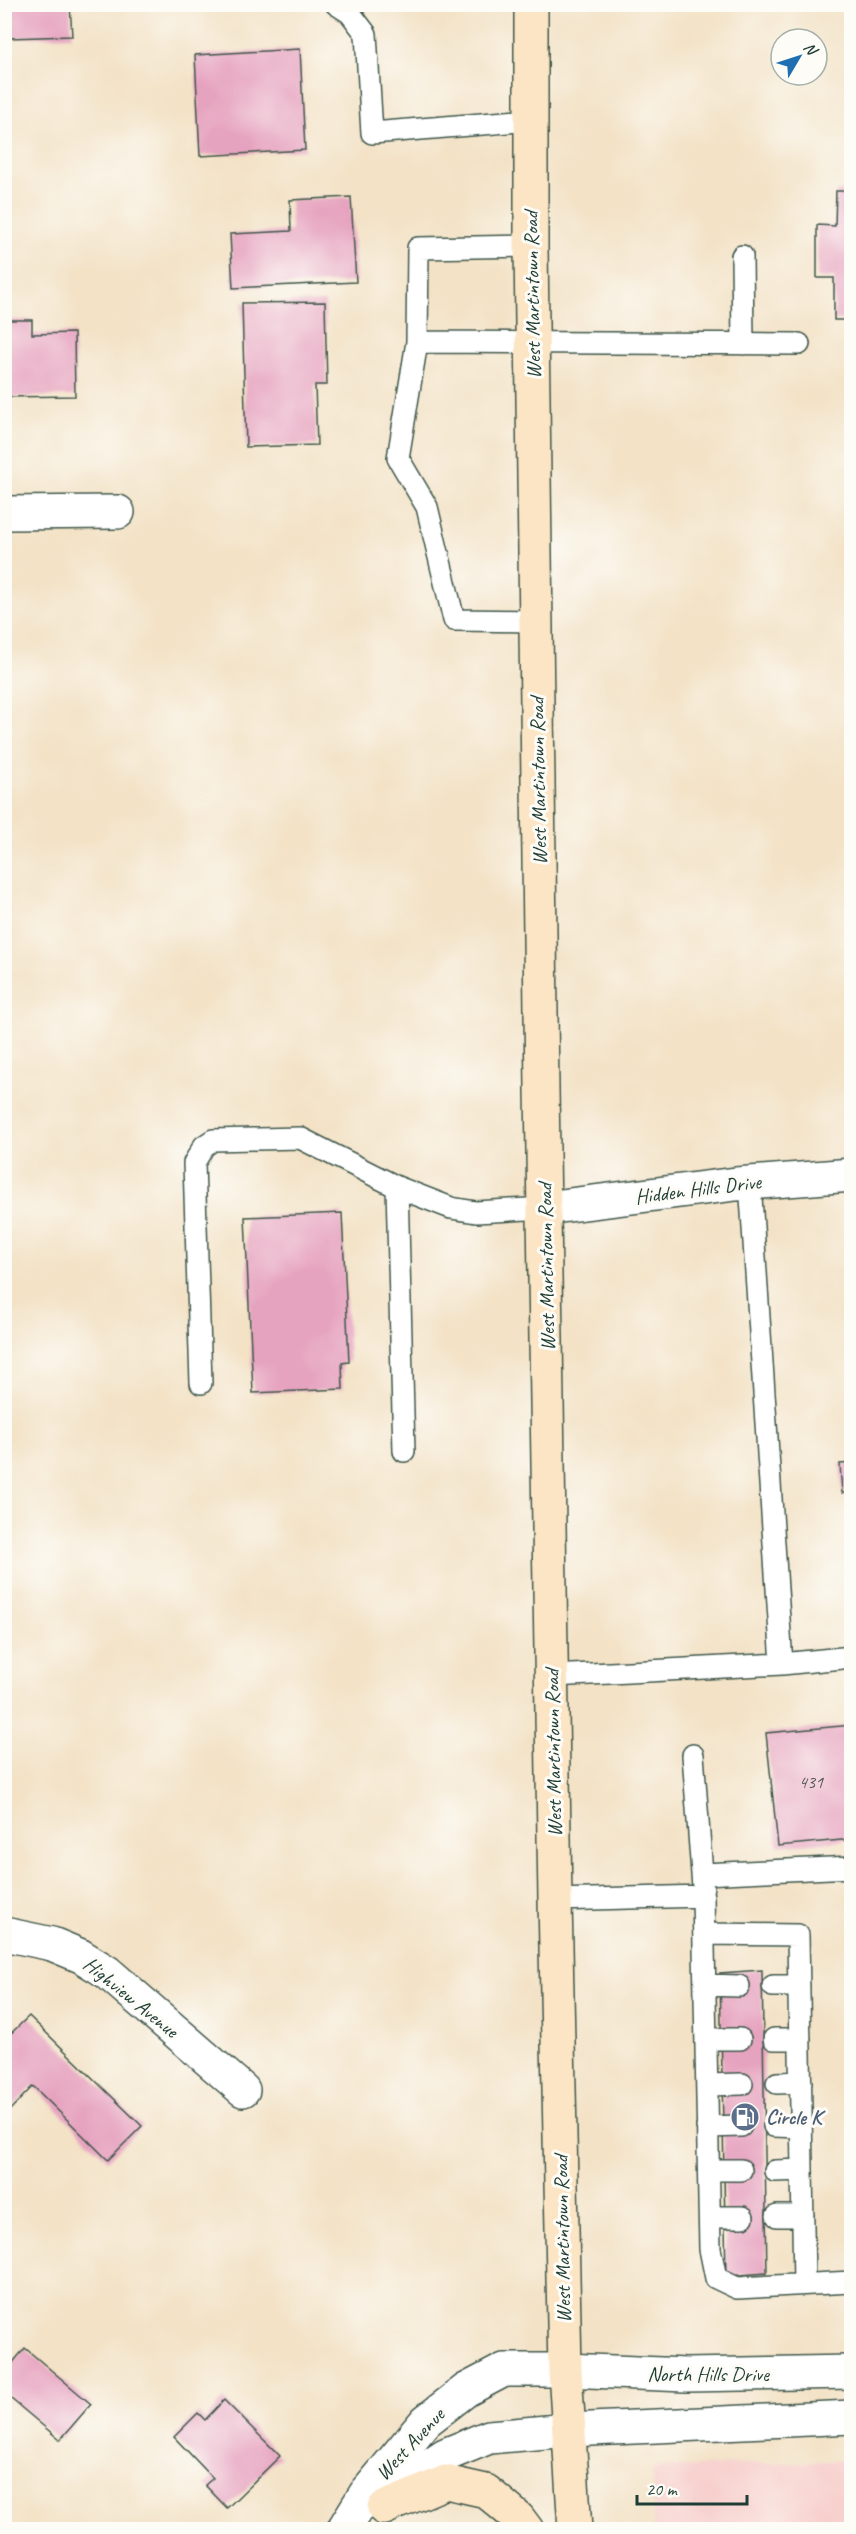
<svg xmlns="http://www.w3.org/2000/svg" width="856" height="2534" font-family="Caveat,sans-serif">
<style>
.built{fill:#f7d0cd}
.building{fill:#e6a3bf}
.lines{fill:none;stroke-linecap:round;stroke-linejoin:round}
.lane-casing{stroke:#3f564a;stroke-width:24}
.street-casing{stroke:#3f564a;stroke-width:36}
.secondary-casing{stroke:#3f564a;stroke-width:36}
.lane{stroke:#fff;stroke-width:21}
.street{stroke:#fff;stroke-width:33}
.secondary{stroke:#fce5c4;stroke-width:33}
.labels{text-anchor:middle;stroke-width:6;stroke-linejoin:round;paint-order:stroke}
.number-label{font-size:18px;fill:#515657}
.street-label{font-size:21px;fill:#1f3d34;stroke:#fdfcf7}
.service-label{font-size:21px;font-weight:bold;fill:#4e5e75;stroke:#fdfcf7;text-anchor:start}
</style>
<rect width="100%" height="100%" fill="#fdfcf7"/>
<filter id="ink" filterUnits="userSpaceOnUse"><feTurbulence type="fractalNoise" baseFrequency=".0167" numOctaves="2"/><feDisplacementMap in="SourceGraphic" scale="12" xChannelSelector="R" yChannelSelector="G"/><feConvolveMatrix kernelMatrix="1 2 1 2 8 2 1 2 1" color-interpolation-filters="sRGB"/></filter>
<filter id="wash" filterUnits="userSpaceOnUse"><feTurbulence type="fractalNoise" baseFrequency=".008" numOctaves="4" result="noise"/><feDisplacementMap in="SourceGraphic" scale="24" xChannelSelector="R" yChannelSelector="G"/><feGaussianBlur stdDeviation="1.35" result="paint"/><feColorMatrix in="noise" values="0 0 0 0 0 0 0 0 0 0 0 0 0 0 0 0 0 1.4 0 .05"/><feComposite in="paint" operator="in"/></filter>
<g filter="url(#wash)">
<rect width="100%" height="100%" fill="#f3e2c6"/>
<path class="built" d="M851,2460V2529H653V2468Z"/>
<g id="blocks">
<path class="building" d="M4,4H70L72,36L9,38V54H4Z
M300,49L305,150L200,156L195,55Z
M836,191H852V320H834V278H817V225L835,226Z
M351,197L356,282L233,288L230,234L291,231L290,200Z
M325,302L327,385H315L317,445L246,447L242,303Z
M4,320H32V334L74,333L75,396L4,397Z
M342,1213L349,1362L342,1363L343,1389L253,1393L245,1217Z
M852,1463V1492L842,1493L840,1464Z
M852,1725V1839L778,1846L766,1733Z
M762,1970L767,2273L726,2276L720,1973Z
M29,2016L142,2126L108,2160L33,2086L7,2113L4,2110V2040Z
M25,2348L91,2404L60,2440L4,2393V2373Z
M224,2400L280,2456L227,2508L205,2485L213,2478L174,2437L198,2413L205,2420Z"/>
</g>
</g>
<g filter="url(#ink)">
<use href="#blocks" fill-opacity="0" stroke="#3f564a" stroke-width="1.5"/>
<g class="lines">
<g class="lane-casing">
<path id="lane" d="M336,4L350,13L366,34L372,133L531,120
M531,246L418,248L417,342L799,344
M742,256L743,344
M417,342L398,458L427,507L454,620L536,621
M397,1187L404,1451
M201,1383L194,1163L204,1146L213,1140L300,1138L397,1187L451,1208L476,1212L545,1208
M782,1664L852,1657
M553,1676L782,1664L750,1182
M693,1755L703,1887
M703,1874L852,1867
M555,1900L703,1896L710,2249L716,2278L737,2288L852,2282
M704,1934L798,1935L804,2284
M705,1985L739,1986
M773,1986H799
M706,2039H740
M774,2039H800
M777,2083L801,2082
M707,2085L742,2084
M774,2126L800,2127
M707,2127L741,2126
M709,2170H741
M775,2171L802,2170
M777,2216H803
M710,2217H743"/>
</g>
<g class="street-casing">
<path id="street" d="M4,513L118,512
M545,1208L736,1184L852,1175
M4,1934L52,1944L81,1956L107,1972L243,2090
M384,2508L424,2469L445,2455L489,2437L569,2430L852,2417
M343,2530L366,2493L426,2421L466,2390L504,2370H565L686,2375L852,2372"/>
</g>
<g class="secondary-casing">
<path id="secondary" d="M531,4V246L542,1089L555,1900L565,2370L575,2530
M384,2508L446,2482L486,2491L518,2518L527,2530"/>
</g>
<use href="#lane" class="lane"/>
<use href="#street" class="street"/>
<use href="#secondary" class="secondary"/>
</g>
</g>
<defs>
<g id="fuel-disc" transform="scale(1.5)"><circle r="9.5" fill="#5c6f8a" stroke="#fdfcf7"/><path d="M-5.5-6h7V0h2V4h1.3V-2.5L3-4.5l.8-.8L6-3V5H2.5V1h-1V6h-7ZM-4.2-4.7v3.2H.2V-4.7Z" fill="#fff"/></g>
</defs>
<g fill-rule="evenodd">
<use href="#fuel-disc" x="745" y="2117"/>
</g>
<g class="labels">
<g class="number-label">
<text x="811" y="1788">431</text>
</g>
<g class="street-label">
<text transform="translate(532 295) rotate(-91)" y="7">West Martintown Road</text>
<text transform="translate(538 781) rotate(-91)" y="7">West Martintown Road</text>
<text transform="translate(698 1189) rotate(-7)" y="7">Hidden Hills Drive</text>
<text transform="translate(546 1267) rotate(-91)" y="7">West Martintown Road</text>
<text transform="translate(553 1753) rotate(-91)" y="7">West Martintown Road</text>
<text transform="translate(131 1997) rotate(39)" y="7">Highview Avenue</text>
<text transform="translate(562 2239) rotate(-91)" y="7">West Martintown Road</text>
<text x="708" y="2381">North Hills Drive</text>
<text transform="translate(410 2444) rotate(-47)" y="7">West Avenue</text>
</g>
<g class="service-label">
<text x="766" y="2124">Circle K</text>
</g>
</g>
<rect width="856" height="2534" fill="none" stroke="#fdfcf7" stroke-width="24"/>
<g transform="translate(799 57) rotate(51)"><circle r="28" fill="#fdfcf7" stroke="#a4b0a9" stroke-width="1.5"/>
<path d="M0-4.5L10 22L0 15L-10 22Z" fill="#1f6fb2"/>
<text y="-9" font-size="16" font-weight="bold" text-anchor="middle" fill="#1f3d34">N</text>
</g>
<path d="M637 2495v9h110v-9" fill="none" stroke="#1f3d34" stroke-width="3"/>
<text x="646" y="2495" font-size="18" fill="#1f3d34" stroke="#fdfcf7" stroke-width="4.5" paint-order="stroke">20 m</text>
</svg>
